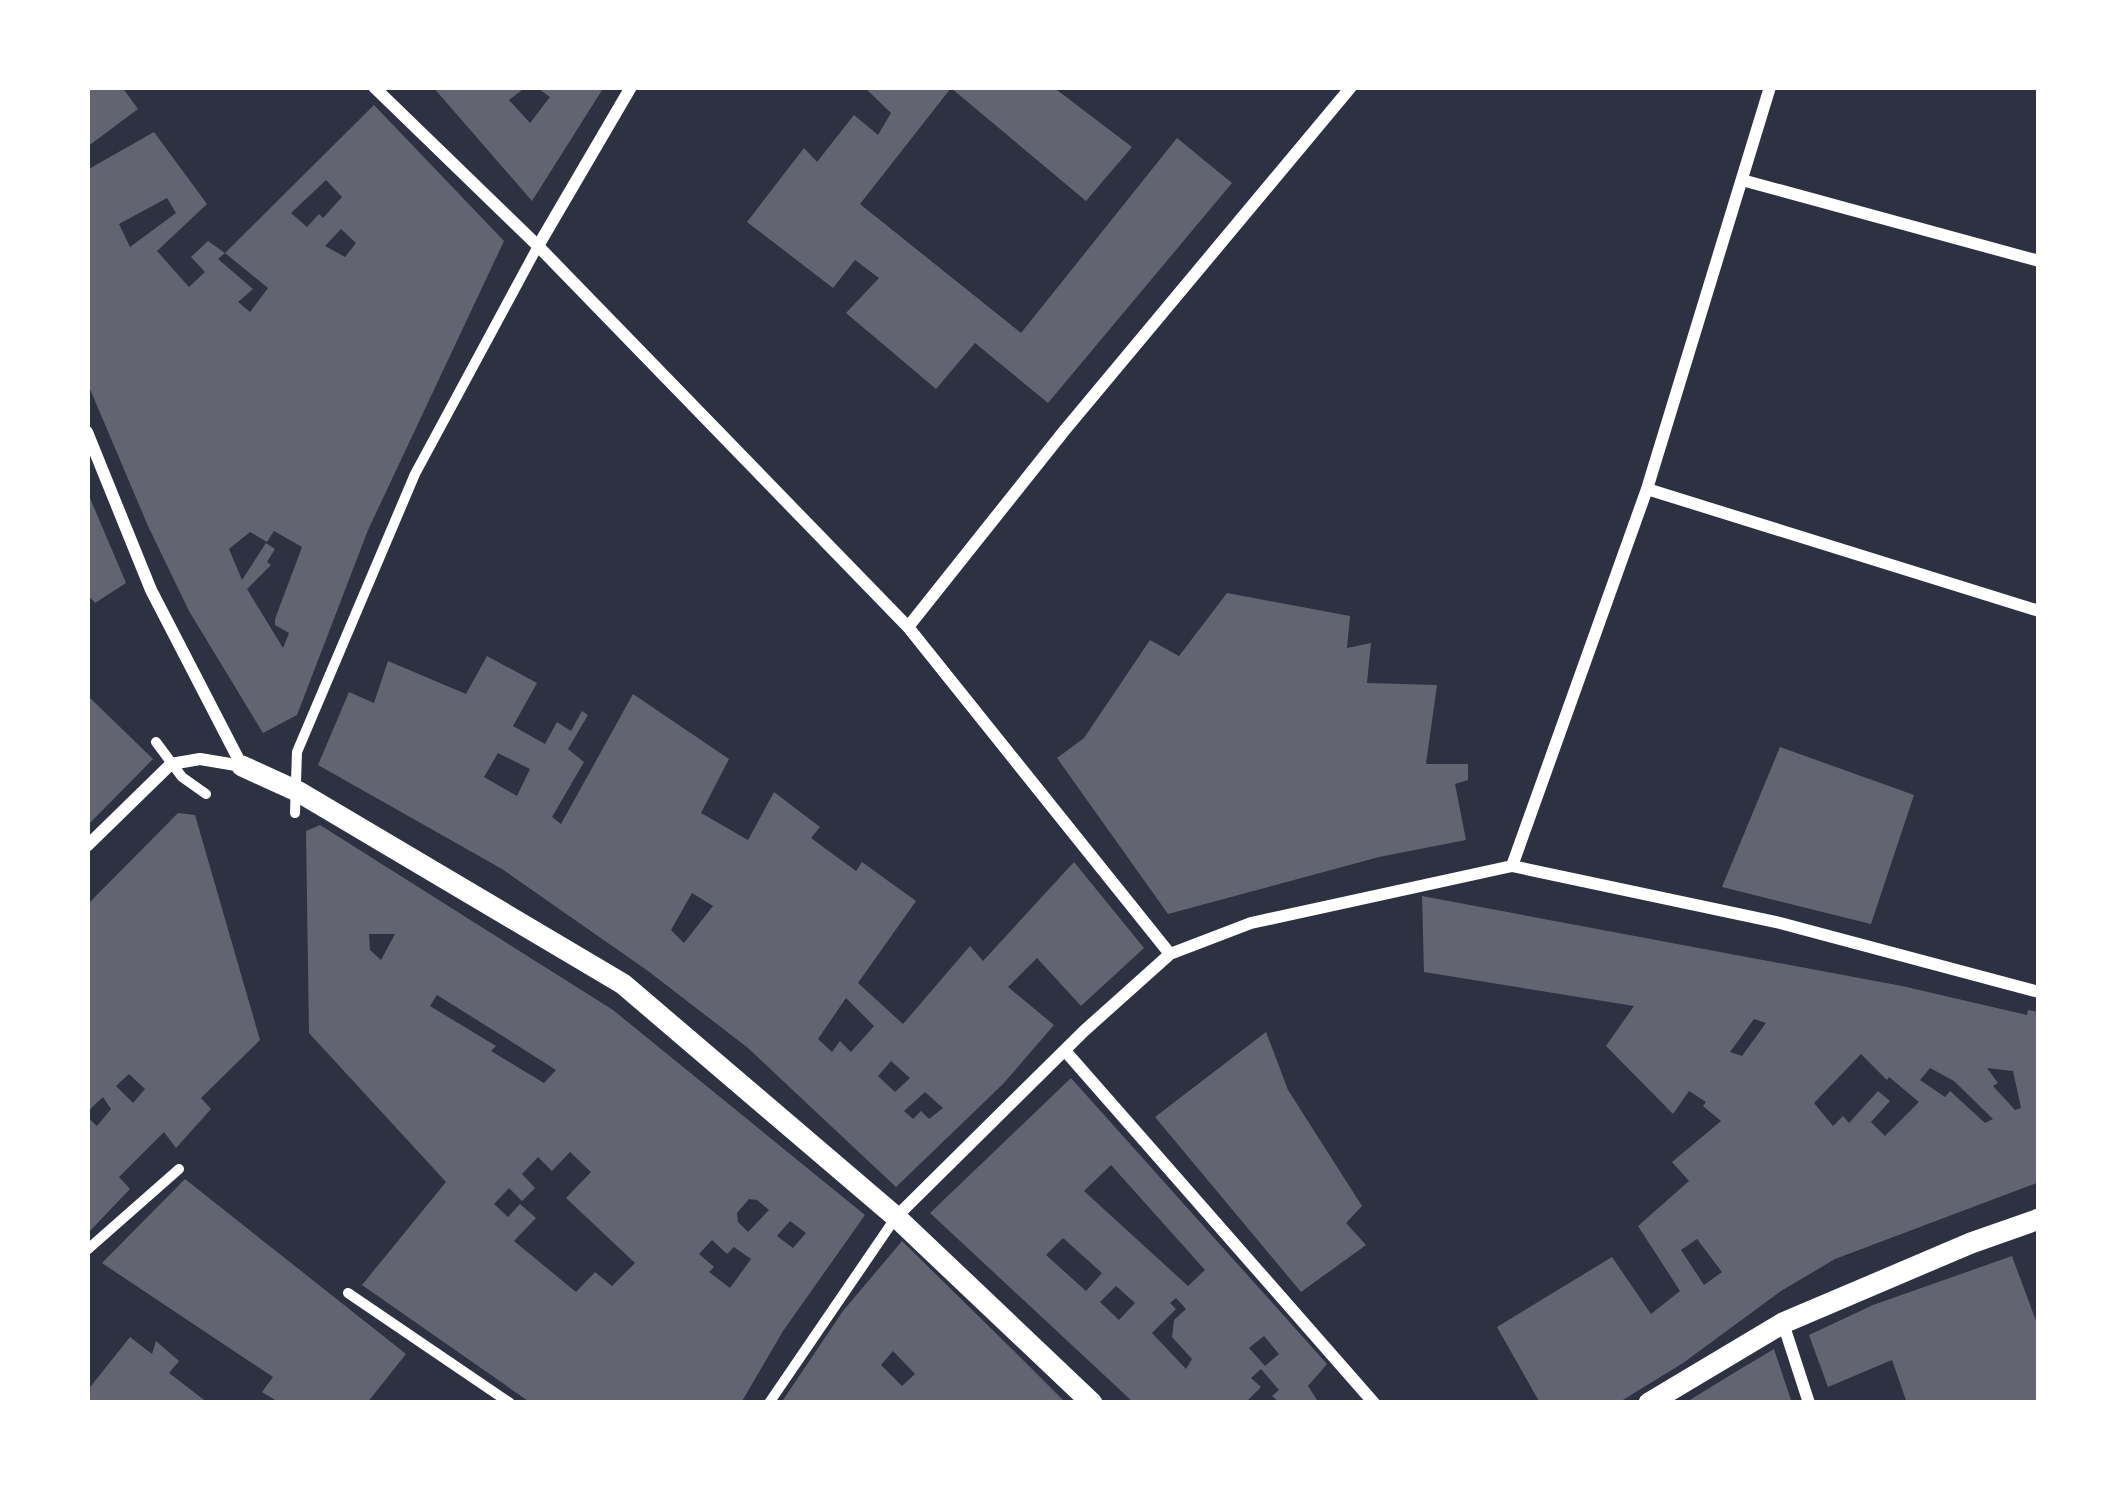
<svg xmlns="http://www.w3.org/2000/svg" width="2126" height="1490" font-family="Lato,sans-serif">
<style>
.building{fill:#626471;fill-rule:evenodd}
.lines{fill:none;stroke-linecap:round;stroke-linejoin:round}
.pedestrian{stroke:#fff;stroke-width:10}
.minor{stroke:#fff;stroke-width:12}
.tertiary{stroke:#fff;stroke-width:21}
</style>
<rect width="100%" height="100%" fill="#2d3142"/>
<path class="building" d="M87,87H122L138,109L87,147Z
M433,87H526L509,100L530,123L550,97L536,87H604L532,201Z
M864,87H1053L1132,147L1086,201L951,88L860,204L1021,333L1177,138L1232,183L1048,403L975,343L936,389L846,313L879,278L855,260L833,288L747,222L804,148L817,162L854,115L878,135L891,113Z
M374,105L504,241L368,530L297,715L263,733L189,611L148,526L87,382V170L154,132L207,204L157,251L189,287L205,272L191,257L208,241L225,253L218,259L253,289L238,302L250,312L268,288L225,253ZM326,180L342,197L323,218L319,214L307,227L291,213ZM167,198L176,213L130,247L119,224ZM341,229L356,243L345,257L325,246ZM274,531L302,547L275,619V625L289,633L283,648L247,589L271,565L267,562L275,549L266,543L242,580L229,549L250,532L267,542Z
M87,491L126,583L95,603L87,594Z
M1227,593L1350,616L1347,648L1371,643L1367,683L1437,685L1426,764H1468V780L1455,784L1466,840L1379,857L1168,914L1057,758L1084,738L1150,640L1179,656Z
M487,656L537,683L513,726L545,744L557,722L571,731L582,711L588,715L568,749L584,762L552,817L561,824L633,694L729,759L701,813L748,840L774,792L820,827L811,838L856,871L862,862L916,901L858,983L903,1024L970,946L983,961L1074,862L1144,948L1081,1006L1037,958L1008,987L1054,1025L1003,1084L896,1187L748,1048L648,971L502,869L318,765L349,692L374,703L388,661L466,694ZM498,753L530,769L517,796L484,777ZM692,893L713,906L684,943L671,930ZM846,998L874,1026L851,1052L840,1041L832,1052L818,1039ZM891,1061L910,1078L895,1092L878,1076ZM925,1092L943,1108L929,1119L921,1111L913,1119L904,1111Z
M87,695L153,759L87,826Z
M1780,747L1914,795L1871,924L1722,887Z
M178,813L195,815L260,1040L201,1098L211,1109L176,1148L164,1132L119,1177L130,1189L87,1234V1117L97,1126L111,1109L103,1097L87,1112V905ZM129,1074L145,1089L133,1103L116,1086Z
M320,825L613,1010L865,1215L783,1331L741,1403H531L362,1285L446,1182L309,1033L306,831ZM369,934H395L381,960L370,950ZM437,995L501,1035L556,1070L544,1083L491,1051L496,1046L430,1006ZM570,1152L591,1172L566,1198L635,1263L612,1286L595,1272L576,1292L514,1241L536,1218L520,1204L508,1217L494,1204L509,1188L522,1201L535,1188L522,1174L538,1157L552,1171ZM749,1199L757,1200L769,1210L748,1232L738,1222L737,1213ZM790,1221L806,1233L793,1248L777,1236ZM712,1240L727,1254L734,1247L751,1259L730,1288L709,1272L714,1267L699,1254Z
M1422,896L1902,986L2027,1015L2028,1010L2039,1012V1182L1835,1259L1781,1291L1683,1363L1618,1403H1540L1497,1327L1612,1257L1651,1314L1680,1291L1638,1226L1689,1181L1672,1162L1721,1121L1703,1106L1706,1102L1689,1091L1673,1114L1606,1046L1634,1006L1424,972ZM1754,1019L1766,1023L1742,1056L1730,1052ZM1861,1054L1887,1080L1889,1077L1919,1102L1885,1136L1871,1122L1890,1101L1878,1091L1849,1123L1843,1116L1833,1126L1814,1103ZM1930,1068L1954,1081L1993,1119L1985,1123L1950,1091L1945,1097L1920,1080ZM1987,1068L2013,1071L2021,1108L2015,1110L1993,1086L1998,1083ZM1697,1239L1722,1272L1704,1285L1681,1250Z
M1266,1032L1288,1090L1362,1206L1346,1223L1366,1245L1301,1292L1155,1117Z
M1071,1078L1327,1364L1308,1386L1319,1403H1280L1272,1396L1279,1390L1261,1369L1251,1378L1261,1387L1245,1403H1134L930,1213ZM1111,1165L1205,1270L1188,1286L1084,1191ZM1063,1238L1102,1273L1086,1291L1046,1255ZM1116,1286L1135,1303L1119,1320L1100,1302ZM1176,1298L1186,1309L1174,1320L1172,1337L1192,1359L1186,1369L1152,1333L1176,1309L1170,1303ZM1264,1336L1279,1354L1265,1366L1249,1348Z
M185,1179L406,1354L367,1403H280L262,1392L273,1377L102,1263Z
M902,1241L1017,1354L1066,1403H889L886,1400L883,1403H781L843,1311ZM893,1351L915,1374L902,1386L881,1365Z
M2012,1256L2039,1329V1403H1907L1892,1360L1828,1387L1809,1335L1873,1305Z
M130,1337L152,1354L156,1341L179,1361L169,1373L208,1403H87V1391Z
M1774,1349L1792,1403H1685L1732,1374Z"/>
<g class="lines">
<path class="pedestrian" d="M156,742L182,777L206,794
M295,813L297,752L415,474L538,246
M87,1250L179,1169
M348,1293L510,1403
M769,1403L896,1217"/>
<path class="minor" d="M374,87L538,246L908,627L1170,954
M1742,180L2039,261
M538,246L631,87
M87,432L151,590L242,766
M1647,489L2039,611
M908,627L1064,431L1351,87
M87,846L171,764L200,759L242,766
M1512,866L1647,489L1770,87
M1067,1053L1374,1403
M896,1217L1084,1031L1170,954L1251,923L1512,866L1780,923L2039,992
M1783,1323L1809,1403"/>
<path class="tertiary" d="M242,766L299,792L623,984L896,1217L1092,1403
M1649,1403L1783,1323L1971,1243L2039,1219"/>
</g>
<rect width="2126" height="1490" fill="none" stroke="#ffffff" stroke-width="180"/>
</svg>
